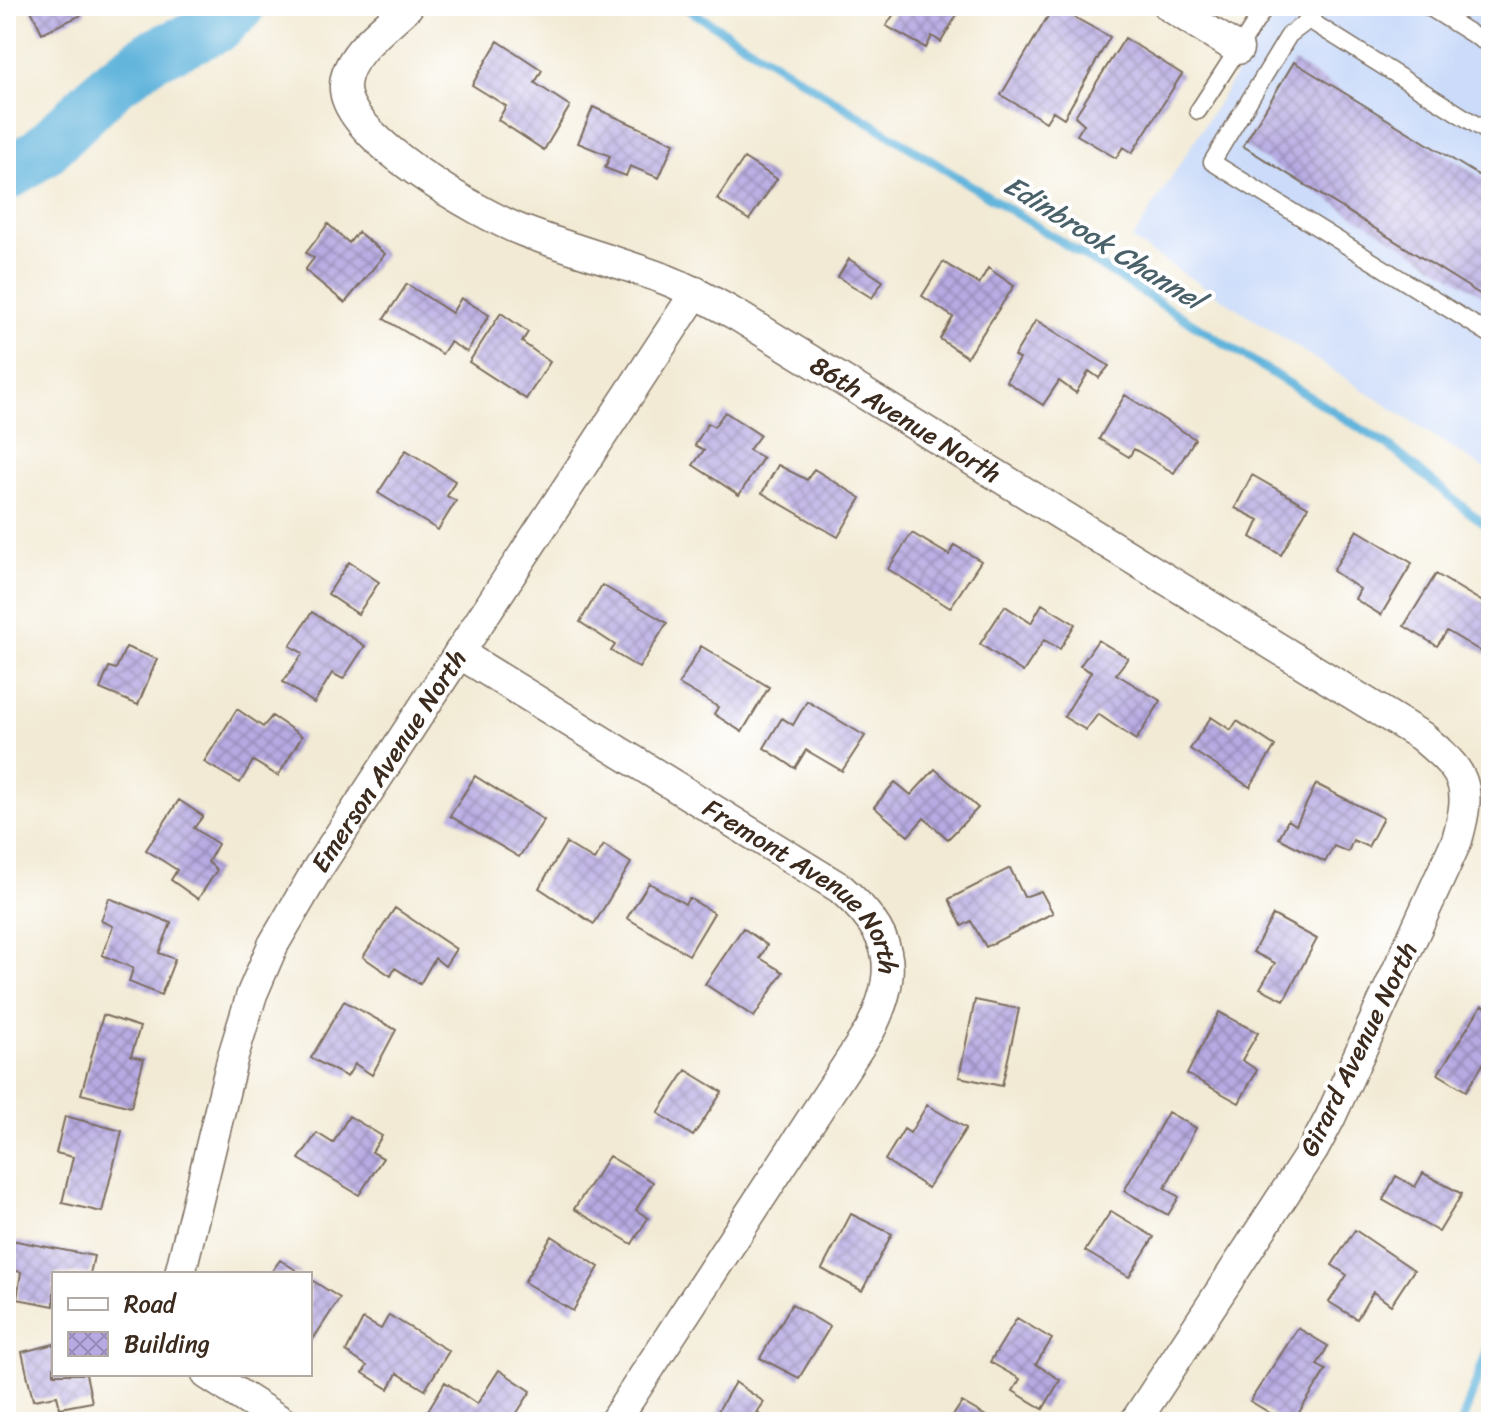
<svg xmlns="http://www.w3.org/2000/svg" width="1497" height="1428" font-family="Sriracha,sans-serif">
<style>
.built{fill:#cbdbf9}
.lines{fill:none;stroke-linecap:round;stroke-linejoin:round}
.stream{stroke:#60b4dc;stroke-width:9}
.river{stroke:#60b4dc;stroke-width:52}
.building{fill:url(#building-cross-hatch)}
.service-casing{stroke:#7b6d5e;stroke-width:19}
.minor-casing{stroke:#7b6d5e;stroke-width:33}
.service{stroke:#fff;stroke-width:16}
.minor{stroke:#fff;stroke-width:30}
.labels{text-anchor:middle;stroke-width:8;stroke-linejoin:round;paint-order:stroke}
.street-label{font-size:26px;fill:#3b2a1e;stroke:#fff}
.water-label{font-size:28px;font-style:italic;fill:#4a616a;stroke:#fff}
</style>
<defs>
<pattern id="building-cross-hatch" width="8" height="8" patternUnits="userSpaceOnUse" patternTransform="scale(2)"><rect width="8" height="8" fill="#b7aae3"/><path d="M0 0l8 8M0 8l8-8" fill="none" stroke="#968bb7"/></pattern>
</defs>
<rect width="100%" height="100%" fill="#fff"/>
<filter id="ink" filterUnits="userSpaceOnUse"><feTurbulence type="fractalNoise" baseFrequency=".0125" numOctaves="2"/><feDisplacementMap in="SourceGraphic" scale="16" xChannelSelector="R" yChannelSelector="G"/><feConvolveMatrix kernelMatrix="1 2 1 2 8 2 1 2 1" color-interpolation-filters="sRGB"/></filter>
<filter id="wash" filterUnits="userSpaceOnUse"><feTurbulence type="fractalNoise" baseFrequency=".006" numOctaves="4" result="noise"/><feDisplacementMap in="SourceGraphic" scale="32" xChannelSelector="R" yChannelSelector="G"/><feGaussianBlur stdDeviation="1.8" result="paint"/><feColorMatrix in="noise" values="0 0 0 0 0 0 0 0 0 0 0 0 0 0 0 0 0 1.4 0 .05"/><feComposite in="paint" operator="in"/></filter>
<g filter="url(#wash)">
<rect width="100%" height="100%" fill="#f2ead4"/>
<path class="built" d="M1279,6H1491V473L1132,240Z"/>
<g class="lines">
<path class="stream" d="M683,6L1389,446L1491,530
M1462,1422L1491,1340"/>
<path class="river" d="M8,174L43,151L111,85L151,56L217,27L239,6"/>
</g>
<g id="blocks">
<path class="building" d="M29,6H83L86,13L42,33Z
M888,6H962L941,42L932,36L926,48L886,26L894,14L886,9Z
M1054,6L1110,37L1064,118L1053,111L1046,122L1001,95Z
M1125,38L1182,74L1132,153L1123,147L1116,158L1077,135L1084,124L1075,116Z
M498,41L542,70L535,83L570,106L544,150L498,120L506,106L472,85Z
M1294,62L1491,183V301L1243,146Z
M593,107L674,143L659,178L630,166L626,176L605,168L610,156L578,143Z
M744,158L777,179L749,220L717,199Z
M328,224L349,243L358,232L385,254L345,303L305,270L314,258L306,253Z
M849,259L883,281L872,298L838,277Z
M943,262L979,284L988,268L1014,286L967,357L940,339L953,317L922,296Z
M407,284L452,313L461,298L489,315L467,352L450,342L442,354L384,319Z
M501,313L528,332L522,342L550,362L526,399L469,362Z
M1036,320L1109,366L1099,378L1089,371L1076,393L1059,381L1043,405L1006,381L1019,359L1014,356Z
M1125,395L1195,439L1174,473L1134,449L1129,457L1099,439Z
M725,412L760,435L749,450L763,458L739,495L693,465L704,450L695,445L708,423L714,427Z
M406,450L455,481L447,496L456,501L438,530L378,493Z
M778,465L807,480L814,469L861,498L838,537L762,493Z
M1252,475L1308,507L1281,555L1251,537L1259,520L1235,508Z
M1357,530L1412,563L1381,615L1355,599L1360,589L1333,571Z
M912,533L949,555L954,545L981,561L950,608L888,569Z
M349,562L379,582L358,614L328,594Z
M1436,574L1491,607V649L1487,655L1447,631L1437,646L1404,626Z
M602,585L667,623L639,668L611,651L615,645L580,622Z
M1042,604L1075,624L1060,649L1044,640L1023,672L980,644L1005,606L1031,623Z
M312,612L365,646L343,679L332,673L314,703L283,682L303,653L290,646Z
M1098,640L1128,658L1116,674L1161,701L1136,740L1098,714L1086,730L1064,717L1091,672L1080,666Z
M701,646L769,687L742,732L714,714L718,707L679,684Z
M126,647L157,659L138,705L100,689L109,667L116,669Z
M807,701L865,736L842,771L806,750L795,768L764,748L782,718L793,725Z
M237,709L263,727L272,716L302,736L278,776L253,761L240,783L204,762Z
M1211,717L1231,730L1237,721L1275,746L1250,787L1190,749Z
M935,769L978,808L948,839L924,818L908,836L874,807L895,782L911,795Z
M475,776L544,820L519,857L450,816Z
M1316,784L1383,818L1368,847L1353,840L1348,852L1334,846L1325,862L1279,838L1288,820L1296,825Z
M179,800L203,816L194,828L218,844L208,862L217,870L198,899L171,880L177,870L146,850Z
M566,843L594,860L604,845L631,863L594,924L539,888Z
M1010,868L1024,897L1041,891L1053,913L986,947L971,921L962,926L949,899Z
M649,883L685,904L689,898L714,913L689,955L627,918Z
M109,898L171,923L159,953L175,959L161,995L129,982L133,968L102,955L113,926L101,921Z
M395,908L456,949L445,966L435,958L420,984L395,968L391,976L363,957Z
M1273,915L1317,939L1284,1000L1260,988L1275,963L1253,952Z
M743,928L767,945L760,958L783,972L754,1017L705,984Z
M975,1000L1019,1009L1002,1086L959,1077Z
M344,1001L396,1030L372,1075L355,1064L347,1077L311,1058Z
M1482,1005L1491,1010V1052L1466,1091L1438,1074Z
M1219,1012L1258,1033L1242,1060L1257,1070L1239,1103L1187,1074Z
M103,1015L140,1027L131,1056L144,1059L131,1107L81,1094Z
M686,1070L722,1092L693,1136L658,1113Z
M927,1105L966,1128L928,1188L885,1160L904,1129L910,1133Z
M1168,1112L1196,1128L1165,1188L1179,1197L1168,1215L1124,1191Z
M65,1116L122,1131L102,1212L62,1203L73,1157L56,1153Z
M349,1116L382,1136L372,1152L383,1158L359,1195L299,1159L317,1133L333,1143Z
M609,1156L653,1182L636,1210L648,1218L632,1244L574,1209Z
M1423,1173L1462,1194L1439,1232L1383,1200L1396,1176L1415,1187Z
M1111,1211L1154,1237L1129,1277L1085,1251Z
M851,1214L892,1234L862,1291L822,1269Z
M1355,1230L1414,1270L1391,1305L1373,1292L1357,1319L1329,1302L1347,1275L1332,1265Z
M552,1236L599,1267L573,1311L524,1282Z
M6,1239L94,1256L90,1274H54V1306L17,1299L21,1272L6,1269Z
M280,1260L302,1274H270Z
M310,1279L340,1298L310,1344Z
M792,1304L830,1327L799,1378L760,1358Z
M389,1315L449,1351L425,1390L397,1373L389,1389L363,1373L367,1366L346,1352L363,1319L381,1329Z
M1017,1318L1052,1339L1036,1364L1060,1380L1043,1409L1013,1391L1020,1379L990,1362Z
M1298,1328L1328,1346L1317,1365L1326,1370L1293,1422H1285L1250,1401Z
M54,1344V1374H86L92,1402L60,1408L57,1396L33,1400L22,1352Z
M499,1370L531,1391L511,1422H442L427,1412L445,1382L477,1404Z
M735,1382L764,1402L757,1413L772,1422H734L718,1411Z
M962,1402L996,1422H949Z"/>
</g>
</g>
<g filter="url(#ink)">
<use href="#blocks" fill-opacity="0" stroke="#7b6d5e" stroke-width="2"/>
<g class="lines">
<g class="service-casing">
<path id="service" d="M1318,6L1309,20L1491,134
M1427,6L1491,46
M1309,20L1289,35L1212,162L1491,335
M1198,111L1266,6"/>
</g>
<g class="minor-casing">
<g id="minor">
<path id="s1" d="M408,6C387,27 347,53 345,85C341,136 481,215 523,231C570,249 620,262 667,280C692,290 715,303 738,316L1421,736C1465,773 1473,783 1457,840L1330,1118L1313,1150L1135,1422"/>
<path d="M1169,6L1238,49"/>
<path id="s2" d="M459,653L840,888C892,933 901,968 870,1030L614,1422"/>
<path id="s3" d="M180,1274L233,1056L252,994L273,945L318,868L696,292"/>
<path d="M207,1374L282,1422"/>
</g>
</g>
<use href="#service" class="service"/>
<use href="#minor" class="minor"/>
</g>
</g>
<g class="labels">
<g class="street-label">
<text dy="9" stroke="none"><textPath href="#s1" startOffset="770">86th Avenue North</textPath></text>
<text dy="9" stroke="none"><textPath href="#s3" startOffset="560">Emerson Avenue North</textPath></text>
<text dy="9" stroke="none"><textPath href="#s2" startOffset="420">Fremont Avenue North</textPath></text>
<text transform="translate(1358 1049) rotate(-64)" y="9">Girard Avenue North</text>
</g>
<g class="water-label">
<text transform="translate(1104 242) rotate(32)" y="10">Edinbrook Channel</text>
</g>
</g>
<rect width="1497" height="1428" fill="none" stroke="#fff" stroke-width="32"/>
<rect x="52" y="1272" width="260" height="104" fill="#ffffff" stroke="#b1aaa5" stroke-width="2"/>
<rect x="68" y="1298" width="40" height="12" fill="#ffffff" stroke="#b1aaa5" stroke-width="2"/>
<text x="124" y="1312" font-size="24" fill="#3b2a1e">Road</text>
<rect x="68" y="1332" width="40" height="24" fill="url(#building-cross-hatch)" stroke="#b1aaa5" stroke-width="2"/>
<text x="124" y="1352" font-size="24" fill="#3b2a1e">Building</text>
</svg>
